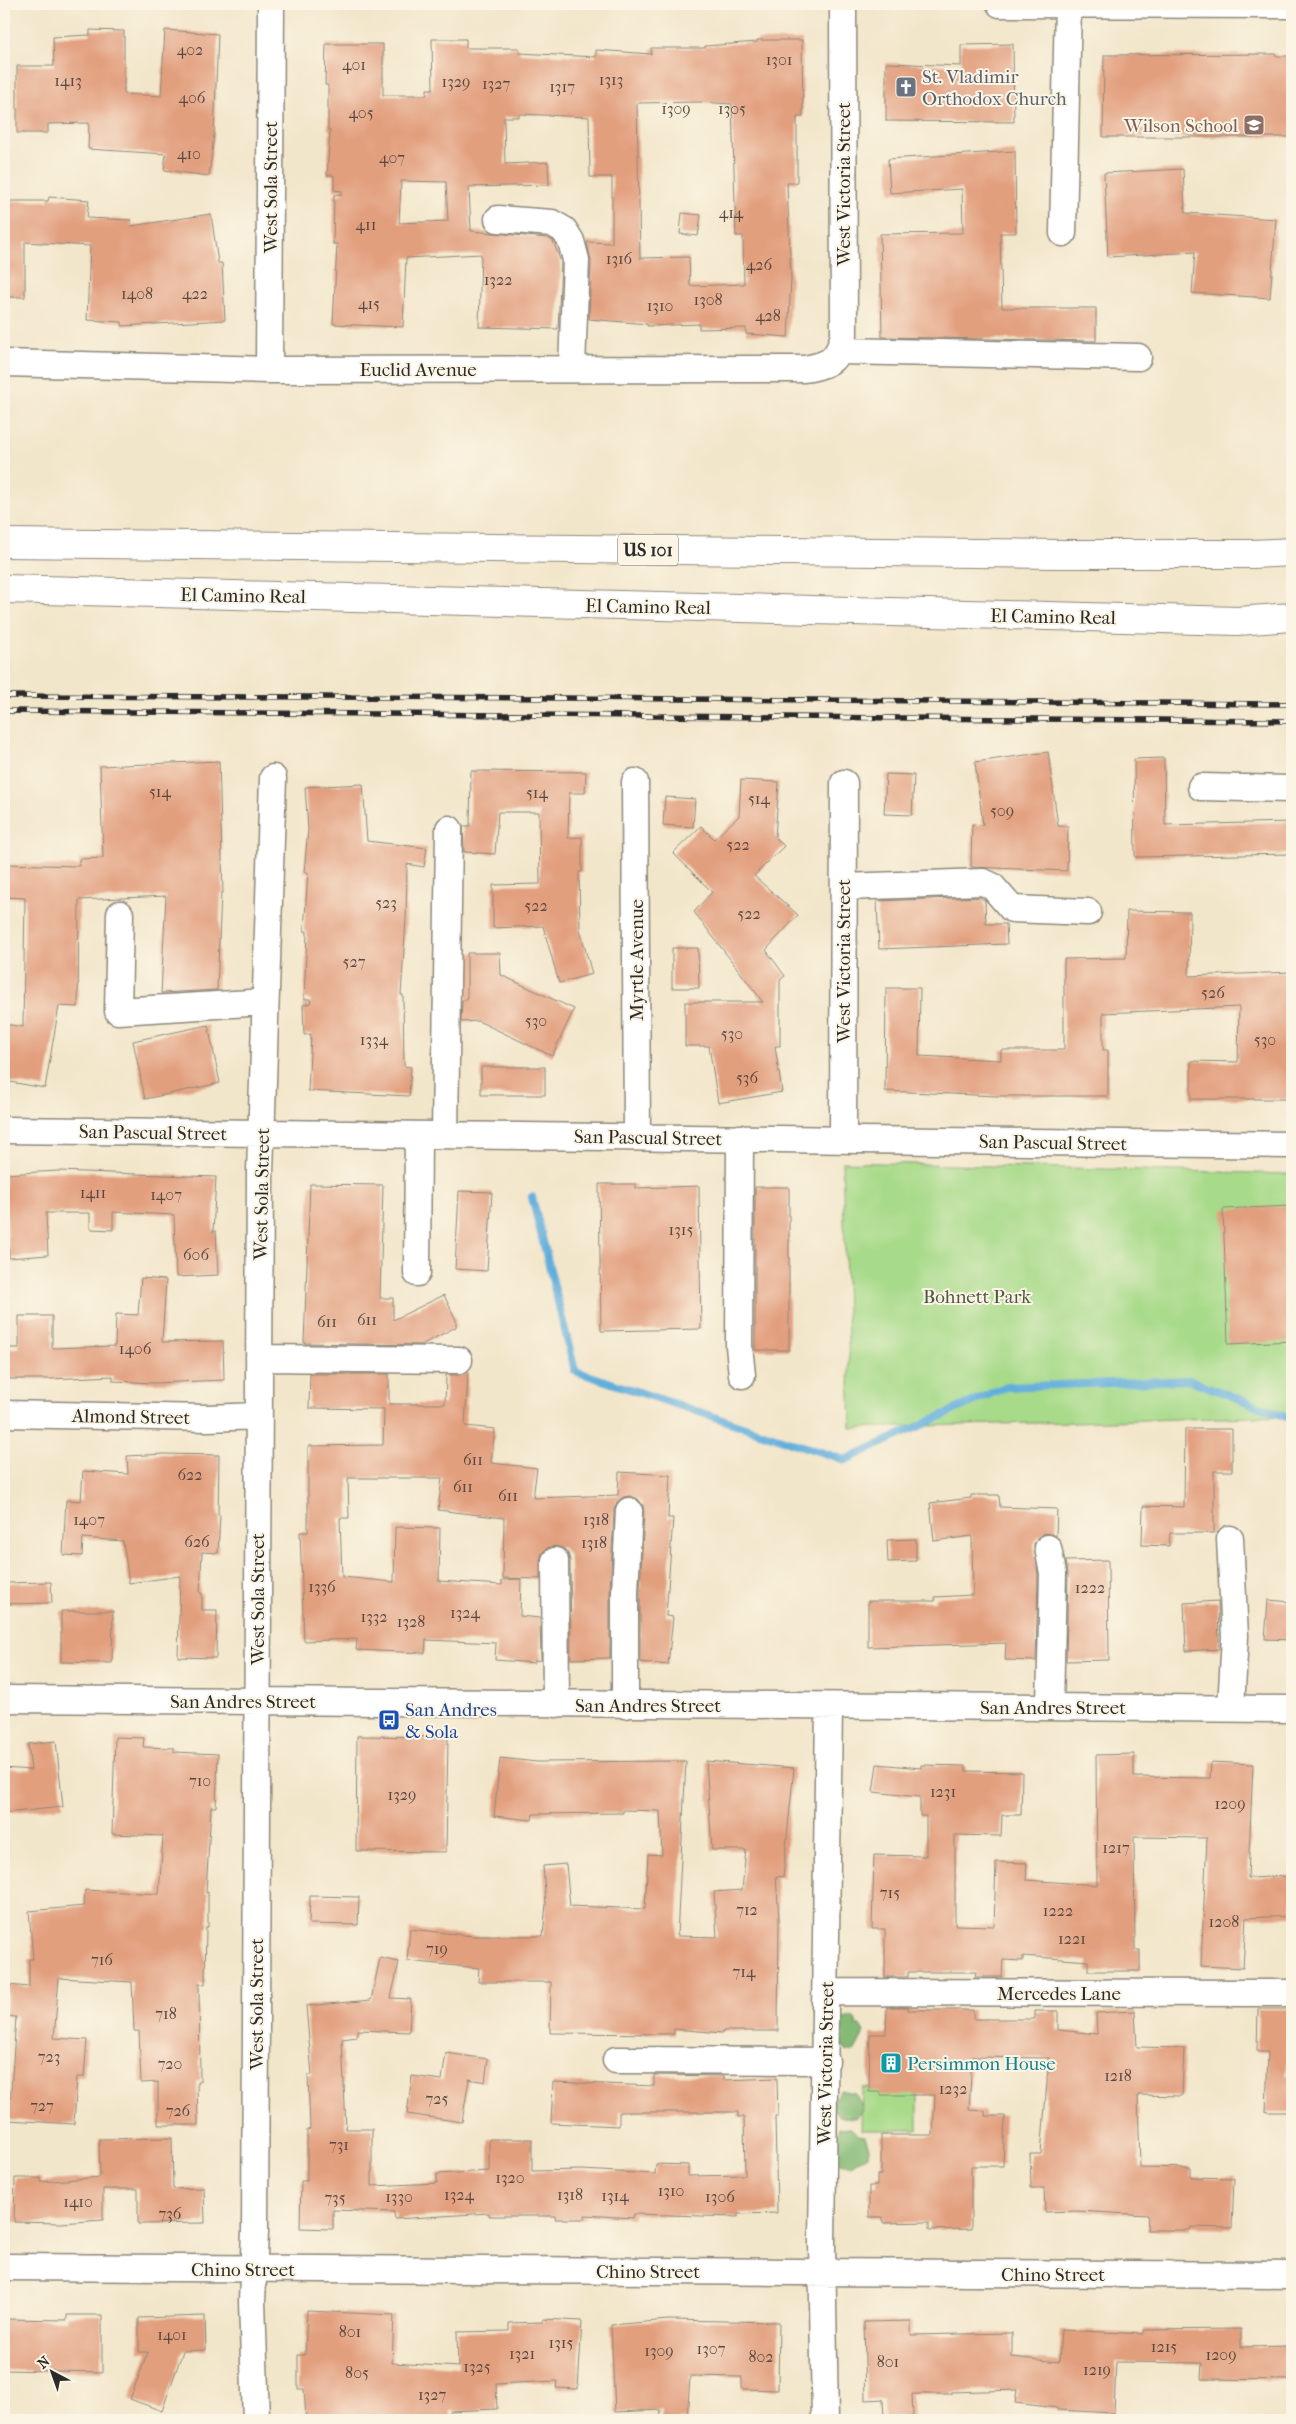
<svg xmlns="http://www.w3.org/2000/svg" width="1296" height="2424" font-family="'IM FELL French Canon',serif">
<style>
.green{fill:#a7da89;stroke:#69825a}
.forest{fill:#85ba75;stroke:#587250}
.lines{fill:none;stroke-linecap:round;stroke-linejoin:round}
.stream{stroke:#62aedb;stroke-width:8}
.building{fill:#e29f7e;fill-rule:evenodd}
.minor-casing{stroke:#8e887a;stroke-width:29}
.highway-casing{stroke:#8e887a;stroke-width:30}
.minor{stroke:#fff;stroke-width:26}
.highway{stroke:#fff;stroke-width:28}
.rail-casing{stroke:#2b2b2b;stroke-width:5.5}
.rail{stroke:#fcf5e5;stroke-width:4;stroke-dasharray:11;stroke-linecap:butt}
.labels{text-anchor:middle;stroke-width:4;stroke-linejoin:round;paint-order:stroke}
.number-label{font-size:16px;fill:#594840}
.shield{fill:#fcf5e5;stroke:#6a6863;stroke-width:1}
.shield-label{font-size:18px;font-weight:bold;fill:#2b2b2b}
.worship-label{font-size:19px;fill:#5b616d;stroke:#fcf5e5;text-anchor:start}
.education-label{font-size:19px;fill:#785e54;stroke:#fcf5e5;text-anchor:end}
.street-label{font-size:19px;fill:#2b2b2b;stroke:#fcf5e5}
.park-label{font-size:19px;fill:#4a5742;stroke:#fcf5e5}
.transit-label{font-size:19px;fill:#164399;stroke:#fcf5e5;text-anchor:start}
.culture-label{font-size:19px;fill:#0d838f;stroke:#fcf5e5;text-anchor:start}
</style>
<rect width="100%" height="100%" fill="#fcf5e5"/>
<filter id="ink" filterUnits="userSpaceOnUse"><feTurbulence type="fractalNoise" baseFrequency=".02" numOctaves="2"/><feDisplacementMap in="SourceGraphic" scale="10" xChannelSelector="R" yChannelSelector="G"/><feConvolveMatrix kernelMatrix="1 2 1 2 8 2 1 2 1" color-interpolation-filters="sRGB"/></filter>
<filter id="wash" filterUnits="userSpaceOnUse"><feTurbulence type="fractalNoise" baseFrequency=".0096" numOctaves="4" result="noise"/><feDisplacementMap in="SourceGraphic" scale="20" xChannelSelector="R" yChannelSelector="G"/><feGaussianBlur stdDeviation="1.12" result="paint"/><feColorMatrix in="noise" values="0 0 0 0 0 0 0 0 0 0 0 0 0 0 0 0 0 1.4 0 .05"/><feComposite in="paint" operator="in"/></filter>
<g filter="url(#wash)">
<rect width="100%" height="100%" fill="#f2e6ca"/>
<path class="green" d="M842,1162L1292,1174V1416L851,1428Z
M862,2088L918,2089V2130H861Z"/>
<path class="forest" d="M852,2016L856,2020V2026H860L864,2033L854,2052H847L833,2033L843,2018Z
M840,2090L855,2093L862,2106L863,2111L855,2118L839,2117L833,2109L834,2098L838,2096Z
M851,2127L858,2135L865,2136L869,2148L868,2155L851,2166C828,2162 830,2146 839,2128Z"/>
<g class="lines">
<path class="stream" d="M532,1197L575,1371L845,1460L1005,1387L1190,1380L1292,1419"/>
</g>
<g id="blocks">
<path class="building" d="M90,30L124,31V94L161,96L165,30L218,34L214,135L209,176L164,170L166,154L88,149L89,123L48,124V133H17V66H54L53,37L90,35Z
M432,39H466V48H519V53L596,57V50L651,54V48H705V46L757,42V40H802L803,117H797V183H787L791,279L788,337L746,334V328L699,329V324L647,326V324L589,319L591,261L587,242L612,243V177H590L589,117L519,114V117H504L505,164L548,162L549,185L469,187L471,231L547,238L553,241L561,262L558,329L479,327L481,254L406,258L403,327L333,324L337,244H333L334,195L342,194V191L334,190V175H327L330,130H328V85H325L326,44H383V95H427V89H433ZM699,102L732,104L736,236H743L744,284L690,286L689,257L640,258L637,103ZM401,181L446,182L448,221L399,223Z
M1013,44L1014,122L886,121V63L961,66V45Z
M1276,54V56H1292V137H1103L1104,55Z
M1015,151L1016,233H1000L1002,308H1096V341L882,337L880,234L963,233L962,189L890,193L888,159Z
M1183,169L1185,213L1276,219L1270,298L1192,293L1195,252L1108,257L1104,173Z
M49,197L89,200L87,218L131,220V226L211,214L218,263H222L225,320L122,326V322L87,320L90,246L25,242V297H4V201H48Z
M682,213L701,215L698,236L680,234Z
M1048,752L1058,826H1068L1067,871L971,867L972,824L983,825L975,762Z
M1164,758L1165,825L1292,822V854L1135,857L1134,759Z
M219,761L223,893H221L217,990L161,993L166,896L79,900L78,1007L59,1006L45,1088L4,1081V1024L23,1027L25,898L4,897V864L79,866V859L103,858L100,766Z
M471,771L586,772L585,793H569L568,838L582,837V872H579L580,930L592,974L559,983L543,926L493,928V885L540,884L539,812H498L495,854L464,852L463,826H470Z
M886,774L914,775L912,815L884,814Z
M741,780L779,782L775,837L784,846L754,876L798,915L766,950L785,976L780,980V1046H775L782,1092L718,1103L709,1046H685V1002H763L694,912L712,892L673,853L701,826L714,839L739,816Z
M363,784L367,841L427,848L424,867L407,864L406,920L401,995H403L404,1066L411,1067L409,1096L308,1091L311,1034L304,1035L303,1005L311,1003L310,999H304L307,931H304L308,872H304L308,829L305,787Z
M665,797L695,799L693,827L663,825Z
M980,897L985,901L986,924H1006L1007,944L879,949L877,901Z
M1127,911L1190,912L1189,976L1292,972V1099H1191V1061L1238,1062L1239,1007L1103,1013V1050H1108V1096H997L885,1091L886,988H920L919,1056L1001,1060V1050H1064V959L1126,958Z
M672,948H698L699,988H672Z
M467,953H500L501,975L574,1009L552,1056L478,1021L461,1022L462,1000H467Z
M208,1025L220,1083L145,1099L133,1041Z
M481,1067H545V1095H481Z
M58,1171L216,1177L213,1232L216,1231L218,1275L176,1277L174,1215L113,1212V1230L90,1229V1213H46L48,1255L9,1258L4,1174Z
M310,1184L383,1185L380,1298H393V1320L444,1295L456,1320V1327L421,1345L304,1343Z
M599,1184H636V1188L699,1186L701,1329L601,1331Z
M755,1187H789V1350H755Z
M459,1191L492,1192L487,1271L455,1269Z
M1292,1206V1341L1228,1344L1223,1209Z
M141,1278L166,1280L162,1342L223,1341L224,1380L154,1383L113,1381V1376L51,1379H4V1348H19V1316H52V1348L115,1346L116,1314L138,1315Z
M468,1372L465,1426L495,1429L491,1463L537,1468L533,1498L618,1495L619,1472L670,1475L668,1518H673L666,1616L673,1617L668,1665L640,1662V1592L644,1512L643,1505L638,1499L630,1496L623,1497L617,1502L614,1510L610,1591V1658L571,1659L570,1561L568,1553L563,1548L555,1546L547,1548L542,1553L540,1561V1579L503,1578L504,1518L438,1510L442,1478H348L349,1518H340L342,1577L394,1582L395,1527L440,1528L439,1581L502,1585V1580L521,1579L520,1616L540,1618L541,1660L534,1661V1663L495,1660L496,1643L426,1640L425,1653L356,1650L357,1639L304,1641L300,1532H308V1446L383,1445L384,1409L309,1408L310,1374H389V1404H445L446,1375H459Z
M1185,1429H1232V1471H1214V1533H1170L1169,1546L1142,1545L1143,1506L1184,1507Z
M164,1454L219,1455L218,1515H220L218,1553L202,1552L200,1593H202V1610H217L216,1658L178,1657L180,1576L129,1583L123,1541L83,1538L82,1556L63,1555L66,1500L81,1501L83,1471L128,1474L127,1456Z
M971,1495H999L1000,1507L1057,1509L1056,1536L1045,1533L1038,1537L1034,1544L1038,1574L1036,1661L1005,1660L1006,1643L868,1647V1601H935V1597L973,1595L972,1536L934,1541L930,1503L971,1498Z
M916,1539V1561L888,1562L887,1540Z
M1108,1560L1109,1660L1066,1661L1068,1573L1066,1561Z
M51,1582L52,1603L4,1604V1583Z
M1268,1600L1292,1602V1640L1265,1639Z
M1218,1601L1219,1649L1186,1651L1184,1603Z
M61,1611H113L112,1663L61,1662Z
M357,1736L448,1737L446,1852L356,1851Z
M115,1737L144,1738L143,1747L174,1748V1752L218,1754L216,1807H211L206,1893L208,1892V1927H206L205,1984H199L200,2081H197L198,2125H158V2082L141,2083L139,2031H134L132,1982L59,1978L54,2038L87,2040L84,2077H77L74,2124L9,2120L16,2017L6,2016L8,1985L29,1987V1959H33L29,1911L84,1906L85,1890L159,1894L163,1836L112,1834Z
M56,1741L63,1807L4,1813V1768L31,1770L28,1744Z
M1134,1754V1777L1210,1778L1211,1762L1253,1764L1248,1878L1292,1876V1916L1246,1918L1243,1968L1201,1966L1207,1838L1134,1837L1135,1950H1140V1971H1088V1961L1023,1956V1961L1003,1960L1002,1977H975L976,1972H908V1977H885V1929H872L874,1855L926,1856V1816H920V1797L873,1792L877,1764L921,1768V1765L966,1766V1771L1022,1772L1021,1815H1002L1001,1836L955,1835V1925L994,1926L996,1862L1027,1863L1026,1880L1097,1885L1096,1755Z
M500,1758L537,1762L686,1761L677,1936L717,1937L714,1892L742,1890L746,1850H712L706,1761L794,1768L783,1877L776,1876L779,1918L778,2031H723V2033L674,2029V2034L550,2033L551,1982H478L479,1968L407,1961L410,1929L473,1936H543L546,1904L543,1866L566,1864L570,1906L645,1909L648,1854L662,1855L660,1811L623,1810V1813L533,1814L532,1820L494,1816Z
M310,1896L359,1897L358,1925L309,1924Z
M380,1958L399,1962L391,1998L411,1999L409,2032L357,2030V2037L342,2039L346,2129H372V2186L437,2183V2174L489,2171V2139H532V2171L582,2170L655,2174L656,2164L688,2165V2176L745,2175L744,2117H738V2112H619V2126L551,2123L553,2082L654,2086V2075L724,2076V2080L777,2078L778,2116H775L777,2213L738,2214V2217L634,2214L633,2218L585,2215V2219H555V2216H489V2213L395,2219L394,2212L333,2210V2229L300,2228L301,2181H307V2130L310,2129L308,2075H312L306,2006L371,2000Z
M887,2007H908V2010H973V2019H1035V2011H1058V2030L1097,2034L1096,2013L1135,2011L1137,2047L1184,2048L1182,2096L1138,2095L1140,2167L1191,2168V2177L1234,2178L1232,2228L1191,2227L1190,2230H1147L1148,2215L1077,2211L1045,2212L1044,2188H1031L1030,2154H1041L1049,2058L972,2057L969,2110L985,2111V2116H1005L1003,2166H971V2229L929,2230V2222L883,2223V2217H869V2186H877V2175H881V2135H933L935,2095H880V2092H869L870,2034H886Z
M1258,2009H1288L1287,2075H1292V2112H1266L1268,2052H1257Z
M446,2053L488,2059L485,2082L469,2079L462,2122L407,2114L412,2076L442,2080Z
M172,2138L173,2189L204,2188L205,2223L138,2224V2189H103V2220L61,2223L14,2222L15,2178H41V2182L100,2177L99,2139Z
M307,2311L394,2315L392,2363L458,2367L457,2332L509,2331V2323L543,2322V2319L582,2321L578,2389L556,2388L557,2381L496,2384L497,2409L450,2411V2420H306L304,2389H298V2355H305Z
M67,2315H102V2372L4,2370V2319L67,2320Z
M205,2316L206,2350L183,2351L162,2411L130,2399L148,2352H139V2318Z
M668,2320L779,2322L778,2390L742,2389V2377L690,2376L687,2420H660L661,2410L615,2412L611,2325Z
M911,2321V2335L1012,2333V2357L1059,2362L1061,2330L1144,2334V2330L1241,2329V2347L1292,2346V2380L1201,2379L1202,2363L1116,2362L1114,2413L1057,2410V2408L1015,2403L1017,2390L951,2392V2394H912L913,2417L884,2418L883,2399L866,2400L864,2322Z"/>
</g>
</g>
<g filter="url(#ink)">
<use href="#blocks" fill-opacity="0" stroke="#8e887a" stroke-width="1"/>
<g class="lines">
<g class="minor-casing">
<path id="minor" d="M1000,4L1292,5
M498,219L552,223L564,230L571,241L576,260L572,368
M1063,233L1068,4
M840,351L1138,357
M4,363L269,370L804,369C830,365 838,360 844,334L843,4
M269,370L271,4
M635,782L637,1137
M1201,787L1292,789
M844,887L983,882L992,886L1012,909L1088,912
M120,914L118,1011L265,1002
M4,1130L1292,1145
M445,1135L449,829
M740,1138L739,1346L742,1375
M843,1140L844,783
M417,1273L418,1135
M259,1358L459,1360
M4,1414L208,1418L258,1416
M1230,1539L1235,1636L1231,1708
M1048,1548L1053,1573L1050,1707
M555,1561L556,1704
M4,1699L1292,1709
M625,1705V1592L629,1511
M827,1992L1292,1993
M616,2060L826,2061
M4,2267L1292,2275
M256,2420L252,2301L255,2232L260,1172L273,778
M825,2420L822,2243L829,1706"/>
</g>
<g class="highway-casing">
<path id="highway" d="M4,543L1064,554H1252L1292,552
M4,589L1238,621L1292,617"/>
</g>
<use href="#minor" class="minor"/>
<use href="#highway" class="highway"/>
<g class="rail-casing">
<path id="rail" d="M4,696L566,698L1292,704
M4,711L1292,721"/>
</g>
<use href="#rail" class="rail"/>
</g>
</g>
<defs>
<g id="church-square" transform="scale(1.125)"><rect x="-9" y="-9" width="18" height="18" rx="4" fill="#6b7280" stroke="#fcf5e5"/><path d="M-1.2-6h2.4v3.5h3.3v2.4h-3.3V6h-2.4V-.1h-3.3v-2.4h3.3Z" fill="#fff"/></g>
<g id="school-square" transform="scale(1.125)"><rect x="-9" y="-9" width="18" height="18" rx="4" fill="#8d6e63" stroke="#fcf5e5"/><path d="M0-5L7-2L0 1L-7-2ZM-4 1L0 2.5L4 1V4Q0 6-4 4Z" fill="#fff"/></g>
<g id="bus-square" transform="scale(1.125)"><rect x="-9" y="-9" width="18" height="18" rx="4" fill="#1a4fb4" stroke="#fcf5e5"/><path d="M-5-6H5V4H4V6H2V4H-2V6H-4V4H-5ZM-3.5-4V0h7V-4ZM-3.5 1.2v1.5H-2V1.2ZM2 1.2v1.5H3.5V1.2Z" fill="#fff"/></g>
<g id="building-square" transform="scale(1.125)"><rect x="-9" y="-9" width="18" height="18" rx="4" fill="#0f9aa8" stroke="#fcf5e5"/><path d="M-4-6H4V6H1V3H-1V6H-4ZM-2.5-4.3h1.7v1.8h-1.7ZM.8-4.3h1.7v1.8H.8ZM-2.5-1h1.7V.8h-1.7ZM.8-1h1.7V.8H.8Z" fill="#fff"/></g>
</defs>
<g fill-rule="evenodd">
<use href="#church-square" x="906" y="87"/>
<use href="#school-square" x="1254" y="125"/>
<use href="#bus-square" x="389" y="1720"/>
<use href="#building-square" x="891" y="2063"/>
</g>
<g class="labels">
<g class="number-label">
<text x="190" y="55">402</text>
<text x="779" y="65">1301</text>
<text x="354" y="70">401</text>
<text x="611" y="85">1313</text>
<text x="68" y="86">1413</text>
<text x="456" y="87">1329</text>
<text x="496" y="89">1327</text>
<text x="562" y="92">1317</text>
<text x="192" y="103">406</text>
<text x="676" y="114">1309</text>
<text x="732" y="114">1305</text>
<text x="361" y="118">405</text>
<text x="189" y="159">410</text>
<text x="392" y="163">407</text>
<text x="731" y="218">414</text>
<text x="366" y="230">411</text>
<text x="619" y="264">1316</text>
<text x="759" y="270">426</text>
<text x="498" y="285">1322</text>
<text x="137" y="299">1408</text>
<text x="195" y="299">422</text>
<text x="708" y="305">1308</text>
<text x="369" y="309">415</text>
<text x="660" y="311">1310</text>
<text x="768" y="321">428</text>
<text x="160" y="797">514</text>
<text x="537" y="798">514</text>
<text x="759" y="804">514</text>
<text x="1002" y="816">509</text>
<text x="738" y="850">522</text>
<text x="386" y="908">523</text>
<text x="536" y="911">522</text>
<text x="749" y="919">522</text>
<text x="354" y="967">527</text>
<text x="1213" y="998">526</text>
<text x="536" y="1026">530</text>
<text x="732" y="1039">530</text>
<text x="374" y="1045">1334</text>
<text x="1265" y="1045">530</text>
<text x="747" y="1083">536</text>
<text x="93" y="1198">1411</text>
<text x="166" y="1200">1407</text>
<text x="681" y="1235">1315</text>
<text x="196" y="1260">606</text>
<text x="367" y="1325">611</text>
<text x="327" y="1327">611</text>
<text x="135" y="1354">1406</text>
<text x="473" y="1465">611</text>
<text x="190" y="1480">622</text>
<text x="463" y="1492">611</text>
<text x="508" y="1501">611</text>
<text x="89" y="1525">1407</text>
<text x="596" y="1525">1318</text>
<text x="197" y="1547">626</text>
<text x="594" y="1548">1318</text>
<text x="322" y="1592">1336</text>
<text x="1090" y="1593">1222</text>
<text x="465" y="1618">1324</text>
<text x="374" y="1622">1332</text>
<text x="411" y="1627">1328</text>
<text x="200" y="1786">710</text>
<text x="943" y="1797">1231</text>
<text x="402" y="1800">1329</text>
<text x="1230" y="1809">1209</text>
<text x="1116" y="1853">1217</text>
<text x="890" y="1898">715</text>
<text x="747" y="1915">712</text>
<text x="1058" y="1916">1222</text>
<text x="1224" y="1927">1208</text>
<text x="1072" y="1944">1221</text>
<text x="437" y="1954">719</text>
<text x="102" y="1965">716</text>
<text x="744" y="1977">714</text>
<text x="166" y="2019">718</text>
<text x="49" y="2062">723</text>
<text x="170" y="2069">720</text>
<text x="1118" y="2081">1218</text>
<text x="953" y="2094">1232</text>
<text x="437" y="2104">725</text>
<text x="42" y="2111">727</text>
<text x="178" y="2116">726</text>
<text x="339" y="2150">731</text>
<text x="510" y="2183">1320</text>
<text x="671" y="2196">1310</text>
<text x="459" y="2200">1324</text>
<text x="570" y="2200">1318</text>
<text x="615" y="2201">1314</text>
<text x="399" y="2202">1330</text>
<text x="720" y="2202">1306</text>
<text x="335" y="2203">735</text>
<text x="78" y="2207">1410</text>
<text x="170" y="2219">736</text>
<text x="350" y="2337">801</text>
<text x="172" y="2340">1401</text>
<text x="561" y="2348">1315</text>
<text x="1164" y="2352">1215</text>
<text x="711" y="2354">1307</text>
<text x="659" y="2356">1309</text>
<text x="522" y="2359">1321</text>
<text x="1221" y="2360">1209</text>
<text x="761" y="2362">802</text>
<text x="888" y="2367">801</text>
<text x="477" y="2372">1325</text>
<text x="1097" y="2375">1219</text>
<text x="357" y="2378">805</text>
<text x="432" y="2400">1327</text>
</g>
<rect class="shield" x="618" y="534.5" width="60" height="31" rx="4"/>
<g class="shield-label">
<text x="648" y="556">US 101</text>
</g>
<g class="worship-label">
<text x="922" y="83">St. Vladimir<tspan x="922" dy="22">Orthodox Church</tspan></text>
</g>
<g class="education-label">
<text x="1238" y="132">Wilson School</text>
</g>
<g class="street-label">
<text transform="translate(843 184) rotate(-90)" y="7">West Victoria Street</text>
<text transform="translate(270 187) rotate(-90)" y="7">West Sola Street</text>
<text x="418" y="376">Euclid Avenue</text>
<text transform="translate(243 595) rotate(1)" y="7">El Camino Real</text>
<text transform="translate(648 606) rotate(1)" y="7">El Camino Real</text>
<text transform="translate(1053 616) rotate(1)" y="7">El Camino Real</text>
<text transform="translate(636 960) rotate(-90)" y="7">Myrtle Avenue</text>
<text transform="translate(843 961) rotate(-90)" y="7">West Victoria Street</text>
<text transform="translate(153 1132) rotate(1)" y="7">San Pascual Street</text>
<text transform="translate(648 1137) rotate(1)" y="7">San Pascual Street</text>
<text transform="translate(1053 1142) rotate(1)" y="7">San Pascual Street</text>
<text transform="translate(261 1194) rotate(-89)" y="7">West Sola Street</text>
<text transform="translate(131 1416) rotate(1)" y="7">Almond Street</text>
<text transform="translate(257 1599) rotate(-90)" y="7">West Sola Street</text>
<text x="243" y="1708">San Andres Street</text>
<text x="648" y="1712">San Andres Street</text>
<text x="1053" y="1714">San Andres Street</text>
<text x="1059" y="2000">Mercedes Lane</text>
<text transform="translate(256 2004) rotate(-90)" y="7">West Sola Street</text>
<text transform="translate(825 2063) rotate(-89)" y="7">West Victoria Street</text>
<text x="243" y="2276">Chino Street</text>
<text x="648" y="2278">Chino Street</text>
<text x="1053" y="2281">Chino Street</text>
</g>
<g class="park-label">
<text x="977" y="1303">Bohnett Park</text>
</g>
<g class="transit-label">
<text x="405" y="1716">San Andres<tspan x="405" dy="22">&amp; Sola</tspan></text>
</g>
<g class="culture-label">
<text x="907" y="2070">Persimmon House</text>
</g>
</g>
<rect width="1296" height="2424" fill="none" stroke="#fcf5e5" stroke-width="20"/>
<g transform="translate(52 2372) rotate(319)" stroke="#fcf5e5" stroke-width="4" paint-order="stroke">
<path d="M0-4L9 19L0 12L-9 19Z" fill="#2b2b2b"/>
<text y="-8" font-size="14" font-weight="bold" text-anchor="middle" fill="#2b2b2b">N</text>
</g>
</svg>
